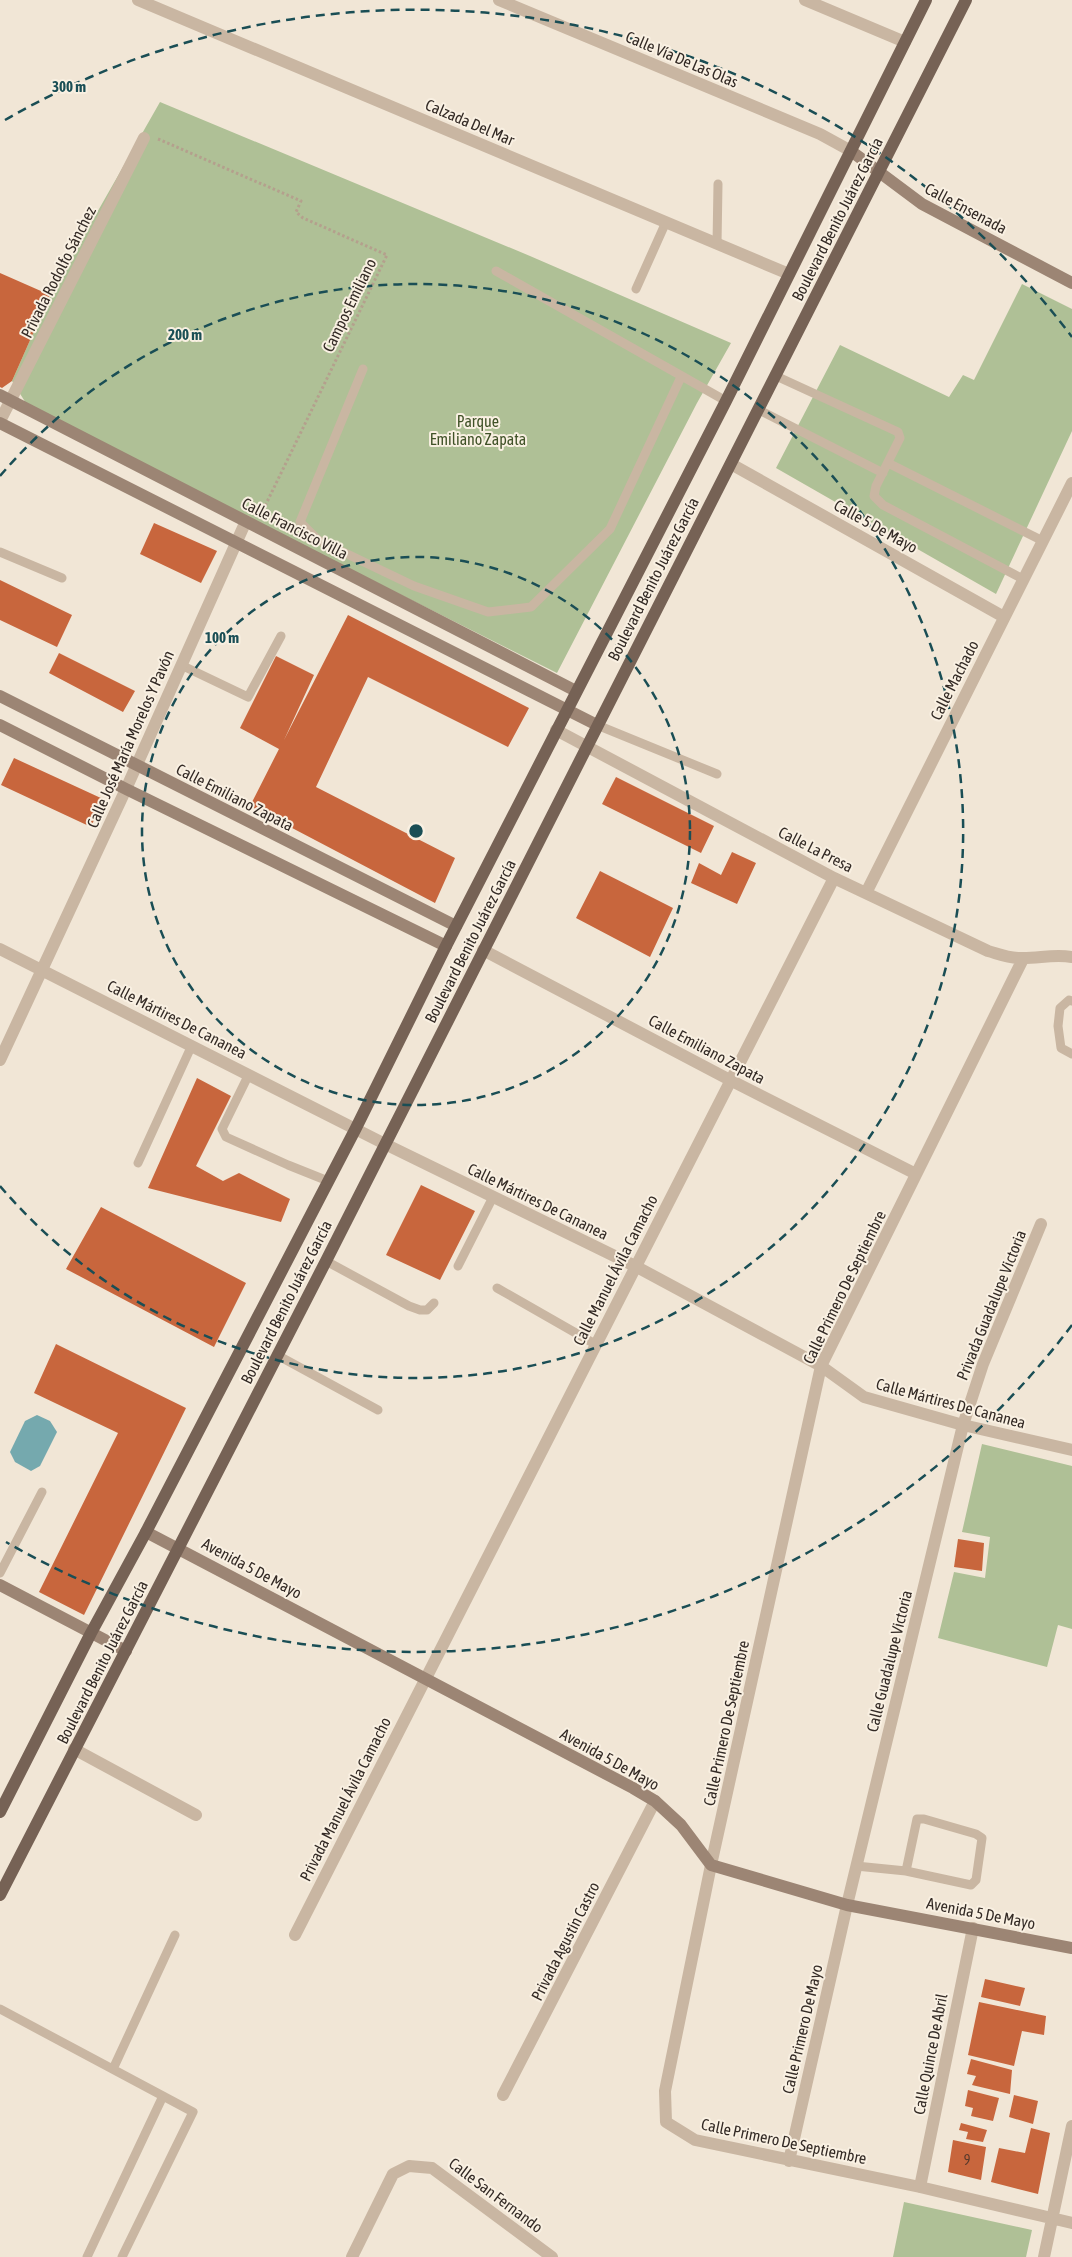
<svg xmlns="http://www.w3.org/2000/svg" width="1072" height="2257" font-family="'Asap Condensed',sans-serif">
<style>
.green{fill:#afc096}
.water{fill:#75a9ae}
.building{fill:#c8663d}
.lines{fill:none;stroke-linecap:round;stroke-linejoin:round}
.path{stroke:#b4a08d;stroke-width:3;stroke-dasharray:2.5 2.5;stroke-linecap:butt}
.lane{stroke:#c9b6a2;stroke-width:9}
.street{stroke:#c9b6a2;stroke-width:12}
.secondary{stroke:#9c8574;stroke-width:12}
.primary{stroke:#766255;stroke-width:12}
.ring{fill:none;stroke:#1a4e55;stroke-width:2.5;stroke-dasharray:9 6}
.labels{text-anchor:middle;stroke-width:4;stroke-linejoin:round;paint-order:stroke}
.number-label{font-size:14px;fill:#58392b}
.street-label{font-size:16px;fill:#332a25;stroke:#f9f0e2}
.park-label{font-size:16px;fill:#405228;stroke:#f9f0e2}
.centre{fill:#1a4e55;stroke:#f9f0e2;stroke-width:2.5}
.ring-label{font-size:15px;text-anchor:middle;font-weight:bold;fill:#1a4e55;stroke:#f9f0e2;stroke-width:4;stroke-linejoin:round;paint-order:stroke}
</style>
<rect width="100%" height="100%" fill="#f1e6d6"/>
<path class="green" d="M160,102L530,256L731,343L697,403L557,673L29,408L12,381L50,295Z
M1022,284L1072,309V431L996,594L776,468L840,345L949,397L963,375L974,380Z
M982,1444L1072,1466V1629L1058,1625L1047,1667L938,1638L954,1572L985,1578L990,1537L962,1532Z
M904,2202L1032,2230L1026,2257H893Z"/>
<path class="water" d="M37,1415L50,1421L57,1432L40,1466L31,1471L15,1462L10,1452L25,1421Z"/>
<path class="building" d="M0,273L50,295L12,381L2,388L0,387Z
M154,523L217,551L201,583L140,554Z
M0,580L72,615L57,647L0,620Z
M348,615L529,708L508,747L368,677L316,787L455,858L435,903L250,806L279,749L240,728L276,656L314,675L284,740Z
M59,653L135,691L123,712L49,673Z
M14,758L103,799L91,827L1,785Z
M616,777L714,826L701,853L602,804Z
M732,852L756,863L737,904L691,883L699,863L721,875Z
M600,871L673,908L650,957L576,918Z
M197,1078L231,1096L196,1166L223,1181L239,1173L290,1199L281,1222L148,1188Z
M421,1185L475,1211L440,1280L386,1255Z
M101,1207L246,1283L214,1347L66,1269Z
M56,1344L186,1408L84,1615L39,1592L118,1433L34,1393Z
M958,1539L984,1543L982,1571L954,1567Z
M985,1979L1025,1988L1020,2006L981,1997Z
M979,2002L1046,2016L1044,2035L1022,2031L1014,2066L968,2055Z
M971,2059L1012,2070L1010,2094L972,2085L976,2076L967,2074Z
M968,2090L999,2098L993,2121L971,2116L973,2108L965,2106Z
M1014,2095L1038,2101L1033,2124L1009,2117Z
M961,2123L987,2130L983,2142L966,2139L968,2132L959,2130Z
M1031,2128L1050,2133L1038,2194L991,2182L999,2148L1025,2153Z
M953,2140L986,2147L981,2180L948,2172Z"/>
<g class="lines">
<path class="path" d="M158,139L301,201L296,212L303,218L387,255L265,506"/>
<path class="lane" d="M717,244L718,184
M496,271L726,401
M636,289L666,222
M363,369L300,522L318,540L414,586L488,612L531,607L610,529L681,377
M776,376L898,432L900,438L876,486L874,496L883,505L1023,579
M759,410L883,473
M888,463L1043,541
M0,552L62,578
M181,665L248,697L281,636
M597,725L717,774
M1072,1001L1069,1000L1060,1008L1058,1026L1061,1048L1072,1054
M249,1074L222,1129L226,1137L288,1165L328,1181
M138,1163L192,1045
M326,1261L409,1306L420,1310H427L434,1303
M458,1266L493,1197
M497,1288L595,1344
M277,1355L378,1410
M0,1573L42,1492
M856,1866L906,1871L971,1885L976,1880L982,1838L976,1834L924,1819H917L906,1871
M0,2009L163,2096L87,2257
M113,2069L175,1935
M122,2257L193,2112L163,2096"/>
<path class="street" d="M138,0L789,274
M499,0L820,134L851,151
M805,0L905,42
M0,421L144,138
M731,464L1004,617
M556,730L834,878L988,951C999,954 1011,959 1023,958C1040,958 1055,954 1072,957
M866,893L1072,483
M0,949L385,1144L635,1266L821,1366L864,1397L963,1425L1072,1450
M483,950L730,1080L916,1174
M1023,959L821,1366L711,1865L665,2091L666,2122L695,2140L920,2187L1072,2223
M0,1060L126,789L246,521
M74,1749L196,1815
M295,1935L834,878
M503,2095L655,1801
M789,2161L847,1905L963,1425L983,1364L1041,1224
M920,2187L973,1928
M352,2257L393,2174L409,2166L432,2168L552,2257
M1044,2257L1072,2126"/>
<path class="secondary" d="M851,151L922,204L1072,283
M0,395L576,691
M0,423L597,725
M0,696L456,926
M0,725L126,789L446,946
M146,1532L633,1788L655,1801L681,1825L711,1865L847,1905L1072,1948
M0,1585L126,1651"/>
<path class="primary" d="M0,1812L91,1633L146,1532L356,1128L446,946L726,401L926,0
M0,1895L326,1261L966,0"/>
</g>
<g class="ring">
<circle cx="416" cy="831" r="274"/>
<path d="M0 476A547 547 0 1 1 0 1186"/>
<path d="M1072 1325A821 821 0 0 1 6 1542M5 120A821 821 0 0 1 1072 337"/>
</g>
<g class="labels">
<g class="number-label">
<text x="967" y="2165">9</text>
</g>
<g class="street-label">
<text transform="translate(682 59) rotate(23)" y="6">Calle Vía De Las Olas</text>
<text transform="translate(470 122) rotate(23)" y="6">Calzada Del Mar</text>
<text transform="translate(966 208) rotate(28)" y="6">Calle Ensenada</text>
<text transform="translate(837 219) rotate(-63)" y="6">Boulevard Benito Juárez García</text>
<text transform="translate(58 272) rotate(-63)" y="6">Privada Rodolfo Sánchez</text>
<text transform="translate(349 305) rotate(-64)" y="6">Campos Emiliano</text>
<text transform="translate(876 526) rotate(29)" y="6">Calle 5 De Mayo</text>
<text transform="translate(295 528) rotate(27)" y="6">Calle Francisco Villa</text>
<text transform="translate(653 579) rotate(-63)" y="6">Boulevard Benito Juárez García</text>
<text transform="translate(954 680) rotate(-63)" y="6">Calle Machado</text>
<text transform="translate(130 739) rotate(-66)" y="6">Calle José María Morelos Y Pavón</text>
<text transform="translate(235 797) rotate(27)" y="6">Calle Emiliano Zapata</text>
<text transform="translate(816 849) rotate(27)" y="6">Calle La Presa</text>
<text transform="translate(470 941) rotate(-63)" y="6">Boulevard Benito Juárez García</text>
<text transform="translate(177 1019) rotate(27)" y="6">Calle Mártires De Cananea</text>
<text transform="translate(707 1049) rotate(28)" y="6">Calle Emiliano Zapata</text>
<text transform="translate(538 1201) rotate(26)" y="6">Calle Mártires De Cananea</text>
<text transform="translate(615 1270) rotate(-63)" y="6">Calle Manuel Ávila Camacho</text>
<text transform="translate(844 1287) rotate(-64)" y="6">Calle Primero De Septiembre</text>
<text transform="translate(286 1302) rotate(-63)" y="6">Boulevard Benito Juárez García</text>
<text transform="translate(991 1305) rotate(-68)" y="6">Privada Guadalupe Victoria</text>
<text transform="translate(951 1403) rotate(15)" y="6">Calle Mártires De Cananea</text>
<text transform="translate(252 1568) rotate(28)" y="6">Avenida 5 De Mayo</text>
<text transform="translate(889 1661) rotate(-76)" y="6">Calle Guadalupe Victoria</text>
<text transform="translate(102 1662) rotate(-63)" y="6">Boulevard Benito Juárez García</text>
<text transform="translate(726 1723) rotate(-78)" y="6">Calle Primero De Septiembre</text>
<text transform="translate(610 1759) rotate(29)" y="6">Avenida 5 De Mayo</text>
<text transform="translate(345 1799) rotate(-63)" y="6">Privada Manuel Ávila Camacho</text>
<text transform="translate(981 1913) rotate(11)" y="6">Avenida 5 De Mayo</text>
<text transform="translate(565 1941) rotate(-63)" y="6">Privada Agustín Castro</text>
<text transform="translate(802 2029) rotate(-77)" y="6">Calle Primero De Mayo</text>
<text transform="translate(930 2054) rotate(-79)" y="6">Calle Quince De Abril</text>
<text transform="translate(784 2141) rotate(12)" y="6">Calle Primero De Septiembre</text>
<text transform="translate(496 2195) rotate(37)" y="6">Calle San Fernando</text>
</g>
<g class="park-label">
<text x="478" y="427">Parque<tspan x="478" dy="18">Emiliano Zapata</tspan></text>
</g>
</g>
<circle cx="416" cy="831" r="8" class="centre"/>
<g class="ring-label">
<text x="69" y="92">300 m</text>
<text x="185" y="340">200 m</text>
<text x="222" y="643">100 m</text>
</g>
</svg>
